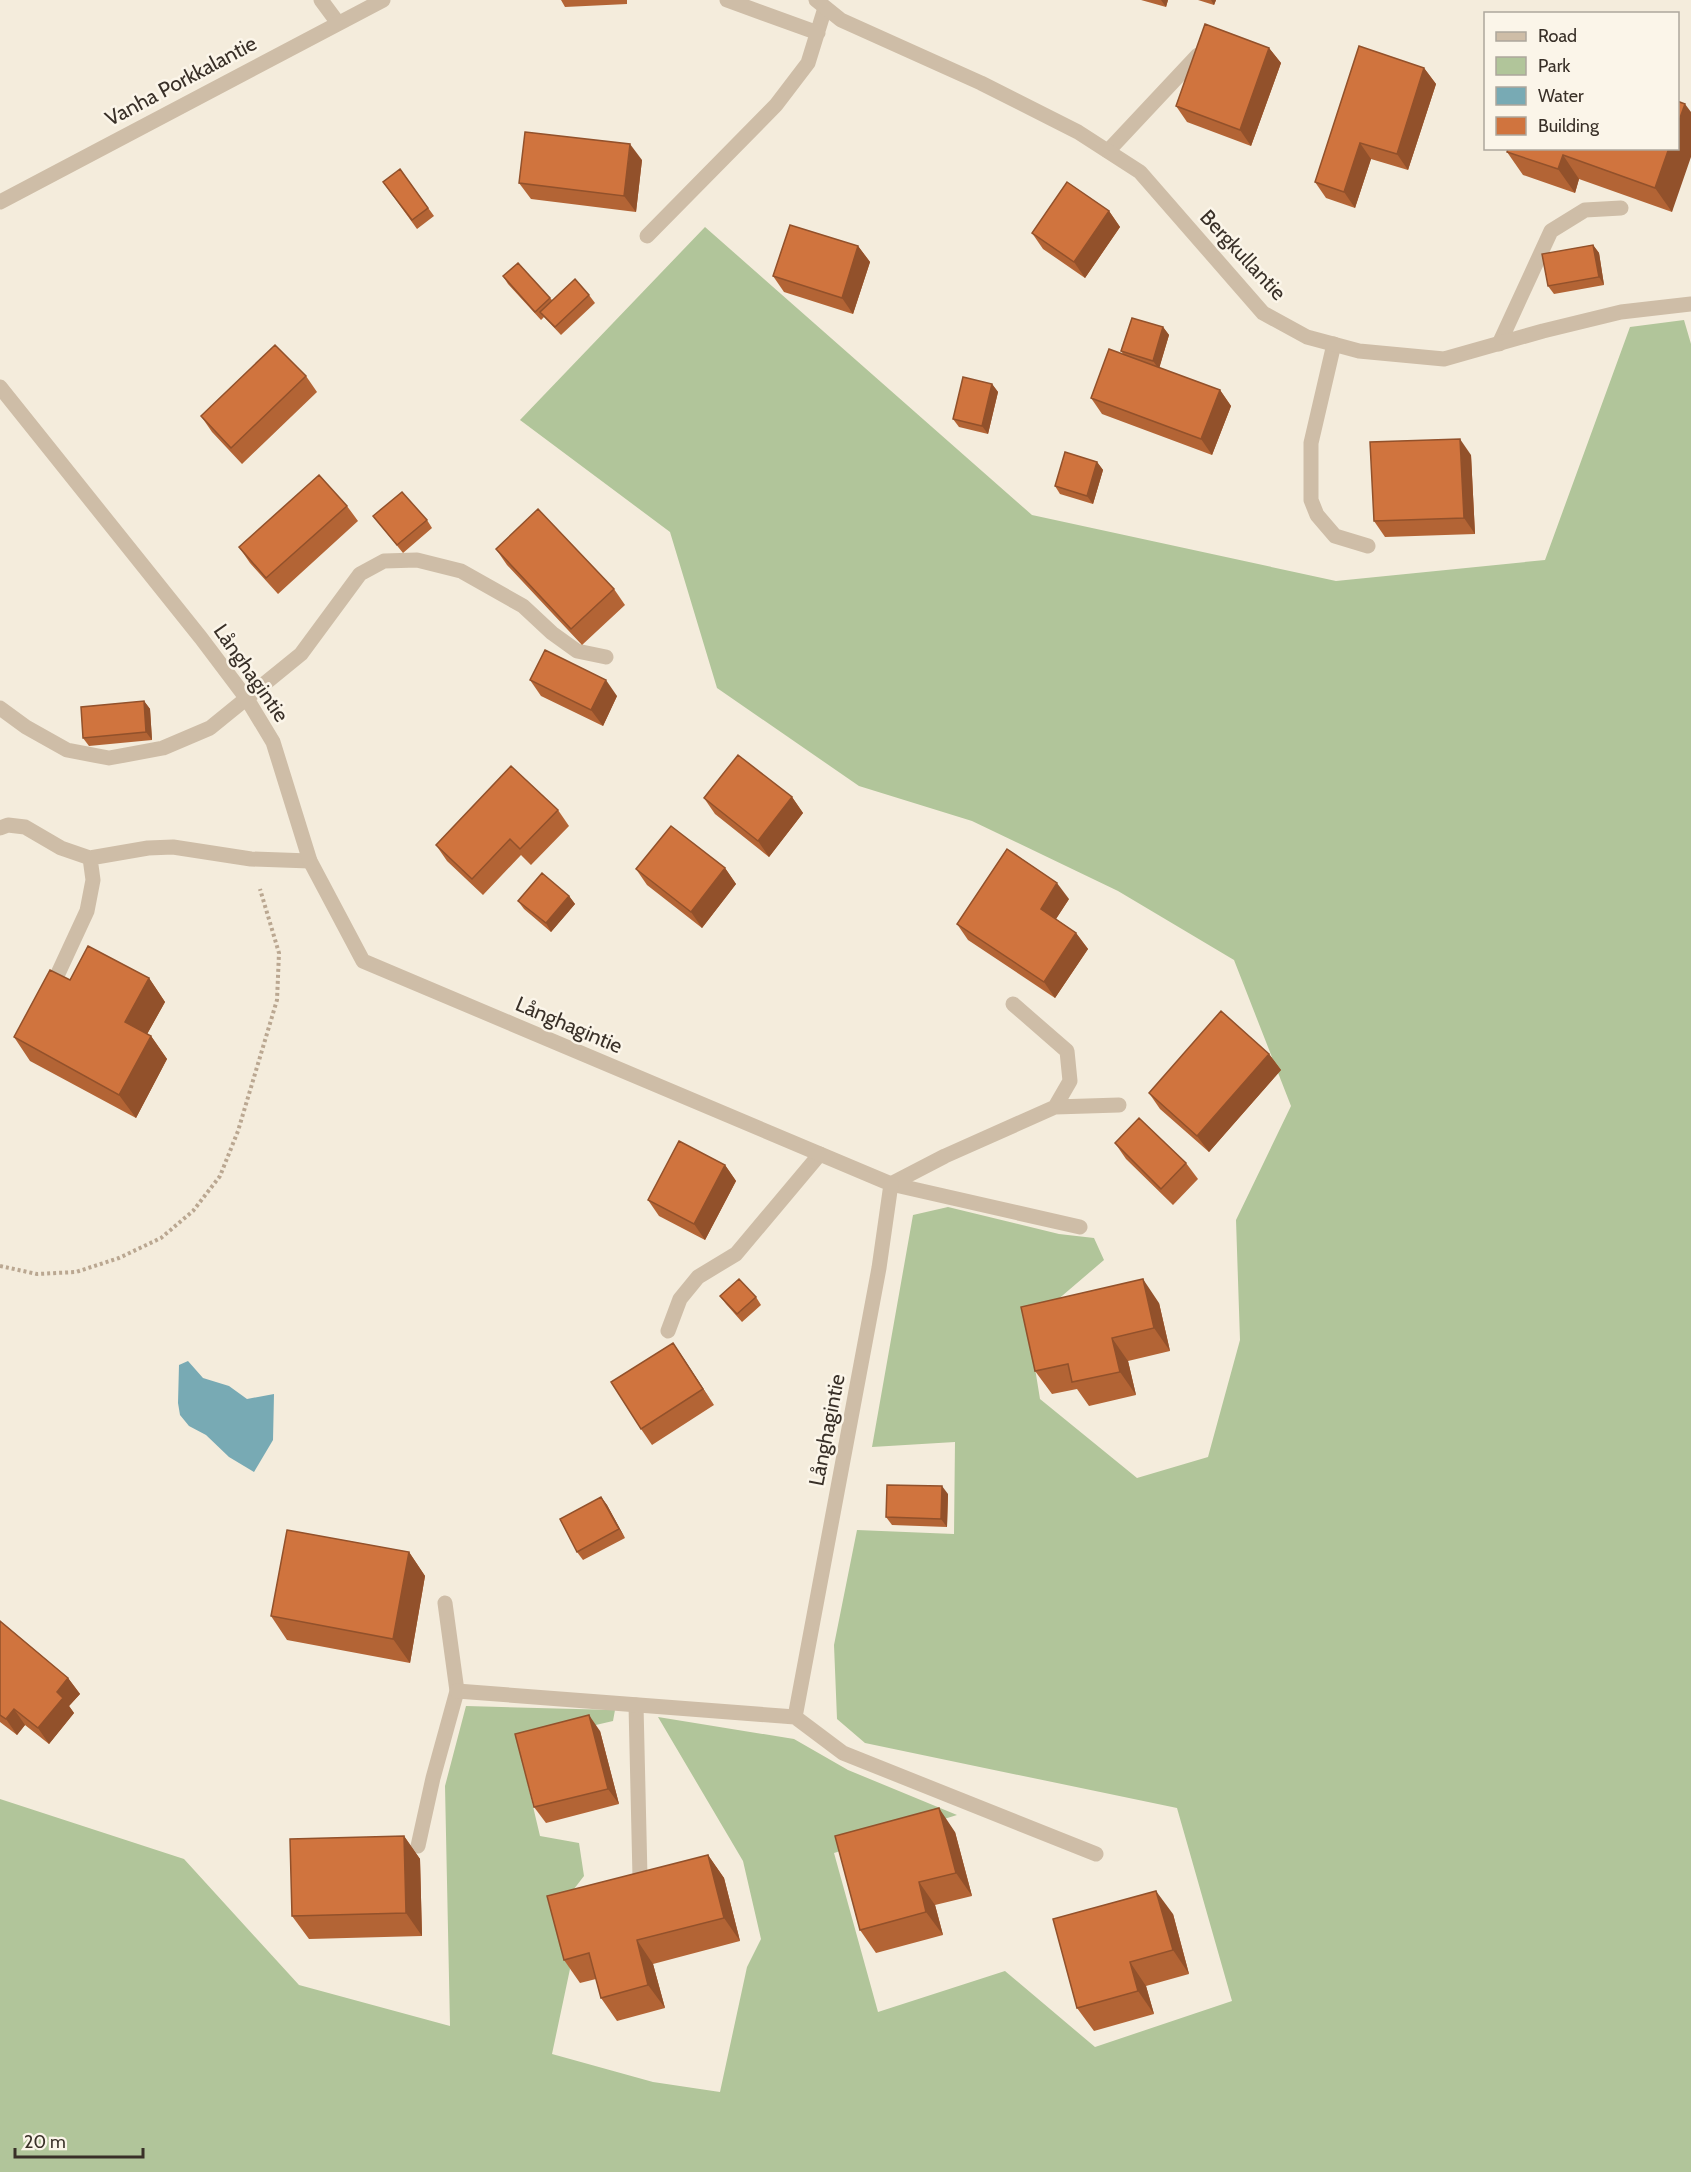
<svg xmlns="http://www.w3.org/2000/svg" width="1691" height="2172" font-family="Cabin,sans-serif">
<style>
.green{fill:#b1c59a}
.water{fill:#78aab4}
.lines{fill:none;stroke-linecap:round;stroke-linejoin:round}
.path{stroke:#baa791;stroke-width:4;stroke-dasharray:3 3;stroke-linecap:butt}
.lane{stroke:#cebda7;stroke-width:15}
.street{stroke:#cebda7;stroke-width:15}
.wall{fill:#b36435}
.shaded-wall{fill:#92512b}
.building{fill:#d0743e;stroke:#92512b;stroke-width:1.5}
.labels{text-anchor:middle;stroke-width:5;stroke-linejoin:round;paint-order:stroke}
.street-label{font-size:21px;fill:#393028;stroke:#fbf5e9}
</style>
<rect width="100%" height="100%" fill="#f4ecdc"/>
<path class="green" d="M705,227L1032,515L1336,581L1545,560L1630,327L1684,320L1691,344V2172H0V1799L184,1859L299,1985L450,2026L445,1786L466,1706L615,1710L613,1721L518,1743L540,1836L579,1843L584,1876L557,1911L570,1969L552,2054L653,2082L720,2092L747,1967L761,1939L743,1861L658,1717L794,1739L848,1770L957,1815L834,1853L878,2012L1005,1971L1095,2047L1232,2001L1177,1808L865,1743L837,1719L834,1645L857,1530L954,1534L955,1442L872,1447L913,1215L948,1207L1059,1234L1094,1238L1104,1260L1028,1325L1040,1399L1137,1478L1208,1457L1240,1340L1236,1220L1291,1106L1234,960L1118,891L972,821L859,786L717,688L670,532L520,420Z"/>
<path class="water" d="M188,1361L203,1378L229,1386L247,1399L274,1394L273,1440L254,1472L229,1457L206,1435L189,1426L180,1415L178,1403L179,1365Z"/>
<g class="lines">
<path class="path" d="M0,1266L37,1274L76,1272L119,1258L161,1238L193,1211L220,1176L238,1131L277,1000L279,953L260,889"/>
<path class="lane" d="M321,0L338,23
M727,0L818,33
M1108,151L1198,55
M647,236L776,105L808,63L825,8
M1334,344L1311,443V500L1317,515L1335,536L1368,546
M1499,344L1551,231L1585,210L1621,208
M0,708L26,727L67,750L109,758L163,748L210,728L301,654L360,574L384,561L417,560L461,571L523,606L552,633L577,651L606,657
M0,828L8,825L25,827L61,848L90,858L148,848L173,847L251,859L310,861
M49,993L87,911L93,880L90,858
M1055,1107L1119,1105
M891,1184L945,1156L1055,1107L1070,1081L1067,1051L1013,1004
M891,1184L1080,1227
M668,1331L680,1299L698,1277L736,1254L820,1154
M636,1705L640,1877
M418,1846L433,1778L457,1691L445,1603"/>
<path class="street" d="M816,0L841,20L981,83L1078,132L1140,172L1263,313L1307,337L1359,351L1444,359L1543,331L1621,312L1691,304
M0,202L383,0
M0,387L201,638L247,699L273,742L310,861L363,961L891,1184L879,1268L795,1717
M457,1691L795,1717L843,1753L1096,1854"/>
</g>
<path class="wall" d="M561,0H627V4L565,7Z
M1141,0H1168L1166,7Z
M1198,0H1216L1214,5Z
M1269,48L1281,63L1251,146L1187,122L1176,106Z
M1424,68L1436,84L1408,170L1371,159L1355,208L1326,198L1315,182Z
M1677,148L1672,212L1579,179L1575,193L1523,175L1507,152Z
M642,160L636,212L531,199L519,183Z
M400,169L434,216L417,229L383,182Z
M1109,211L1120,227L1085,278L1043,249L1032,233Z
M1593,245L1599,253L1604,285L1554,294L1548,286Z
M858,246L870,262L853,314L784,292L773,276Z
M503,276L550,298L552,300L589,295L595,303L561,335L544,317L541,320L508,284Z
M1163,327L1169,335L1159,368L1220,390L1231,406L1212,455L1102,414L1091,398L1124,355L1121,351Z
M306,376L317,392L242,464L212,432L201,416Z
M992,384L998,392L988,434L959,427L953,419Z
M1471,455L1475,534L1385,537L1374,521Z
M1097,462L1103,470L1093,504L1060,494L1055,486Z
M347,506L358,521L278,594L250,563L239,547Z
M373,516L427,520L432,528L403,553Z
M496,549L614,589L625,605L582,645L507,565Z
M530,680L617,696L603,726L541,696Z
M144,701L150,709L152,740L89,746L83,738Z
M792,797L803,813L769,857L715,814L704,798Z
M558,810L569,826L531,865L521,855L483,895L447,861L436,845Z
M725,868L736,884L702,928L647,885L636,869Z
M569,896L575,904L551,932L524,909L518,901Z
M1069,899L1056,919L1076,933L1088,949L1055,998L968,940L957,924Z
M149,978L165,1002L147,1034L151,1036L167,1059L136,1118L30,1061L14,1037L70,980Z
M1269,1054L1281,1070L1209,1152L1160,1109L1149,1093Z
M1115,1143L1186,1163L1198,1179L1173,1205L1126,1159Z
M725,1165L736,1181L705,1240L659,1216L648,1200Z
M720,1296L756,1297L761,1305L742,1322L726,1304Z
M1159,1303L1170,1351L1128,1361L1136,1395L1089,1406L1077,1389L1052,1394L1035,1371Z
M673,1343L714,1405L652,1445L641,1429Z
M948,1494L947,1527L892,1525L886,1517Z
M601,1497L607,1505L625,1538L583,1560L577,1552Z
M409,1552L425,1576L410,1663L287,1640L271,1616Z
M0,1621L68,1678L80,1694L69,1706L74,1713L49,1744L25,1725L17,1735L0,1722Z
M600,1731L619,1804L546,1823L534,1807Z
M955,1832L972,1896L935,1905L943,1935L876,1953L860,1930Z
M404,1836L420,1859L422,1936L309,1939L292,1916Z
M708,1855L724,1878L740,1941L653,1964L665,2008L617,2021L601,1998L596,1979L580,1983L564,1960Z
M1173,1914L1189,1974L1146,1986L1154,2014L1094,2031L1077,2008Z"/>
<path class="shaded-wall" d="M1161,0H1168L1166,7Z
M1211,0H1216L1214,5Z
M1269,48L1281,63L1251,146L1240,130Z
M1424,68L1436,84L1408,170L1397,154Z
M1685,104L1691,112V157L1672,212L1655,188L1669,148H1677V126Z
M1360,143L1371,159L1355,208L1344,192Z
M630,144L642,160L636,212L624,196Z
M1563,155L1579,179L1575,193L1558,169Z
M1109,211L1120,227L1085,278L1074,262Z
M1593,245L1599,253L1604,285L1599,277Z
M858,246L870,262L853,314L842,298Z
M1163,327L1169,335L1159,369L1153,361Z
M992,384L998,392L988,434L982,426Z
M1220,390L1231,406L1212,455L1201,439Z
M1460,439L1471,455L1475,534L1464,518Z
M1097,462L1103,470L1093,504L1087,496Z
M606,680L617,696L603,726L591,710Z
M144,701L150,709L152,740L146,732Z
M792,797L803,813L769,857L758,841Z
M725,868L736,884L702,928L691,912Z
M1057,883L1069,899L1052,925L1041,909Z
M569,896L575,904L551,932L546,923Z
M1076,933L1088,949L1055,998L1044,982Z
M149,978L165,1002L141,1045L125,1022Z
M151,1036L167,1059L136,1118L119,1095Z
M1269,1054L1281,1070L1209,1152L1197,1136Z
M725,1165L736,1181L705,1240L694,1224Z
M1143,1279L1159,1303L1170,1351L1154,1328Z
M1112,1338L1128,1361L1136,1395L1120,1372Z
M673,1343L684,1359L714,1405L703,1389Z
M942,1486L948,1494L947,1527L941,1519Z
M601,1497L607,1505L625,1538L619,1529Z
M409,1552L425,1576L410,1663L393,1639Z
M68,1678L80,1694L69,1706L74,1713L49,1744L38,1728L57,1692Z
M14,1709L25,1725L17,1735L6,1719Z
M589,1715L600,1731L619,1804L608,1789Z
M939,1808L955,1832L972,1896L956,1873Z
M404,1836L420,1859L422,1936L406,1913Z
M708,1855L724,1878L740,1941L724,1918Z
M919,1882L935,1905L943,1935L926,1912Z
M1156,1891L1173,1914L1189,1974L1173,1950Z
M637,1940L653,1964L665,2008L648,1985Z
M1130,1962L1146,1986L1154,2014L1138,1991Z"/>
<path class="building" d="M1205,24L1269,48L1240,130L1176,106Z
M1359,46L1424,68L1397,154L1360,143L1344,192L1315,182Z
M1677,101L1685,104L1677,126Z
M525,132L630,144L624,196L519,183Z
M1508,148H1669L1655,188L1563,155L1558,169L1507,152Z
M400,169L428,208L412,220L383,182Z
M1067,182L1109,211L1074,262L1032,233Z
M790,225L858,246L842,298L773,276Z
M1593,245L1599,277L1548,286L1542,254Z
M518,263L550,298L535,312L503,276Z
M575,279L589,295L555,327L540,312Z
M1132,318L1163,327L1153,361L1121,351Z
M275,345L306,376L231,448L201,416Z
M1109,349L1220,390L1201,439L1091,398Z
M963,377L992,384L982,426L953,419Z
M1460,439L1464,518L1374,521L1370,442Z
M1065,452L1097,462L1087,496L1055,486Z
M319,475L347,506L266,578L239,547Z
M402,492L427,520L397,545L373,516Z
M538,509L614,589L571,629L496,549Z
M545,650L606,680L591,710L530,680Z
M144,701L146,732L83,738L81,707Z
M738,755L792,797L758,841L704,798Z
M511,766L558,810L520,849L510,839L472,879L436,845Z
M671,826L725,868L691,912L636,869Z
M1007,849L1057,883L1041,909L1076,933L1044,982L957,924Z
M542,873L569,896L546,923L518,901Z
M88,946L149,978L125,1022L151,1036L119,1095L14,1037L50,970L70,980Z
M1221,1011L1269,1054L1197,1136L1149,1093Z
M1139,1118L1186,1163L1161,1189L1115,1143Z
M679,1141L725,1165L694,1224L648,1200Z
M739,1279L756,1297L737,1314L720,1296Z
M1143,1279L1154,1328L1112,1338L1120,1372L1072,1382L1068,1364L1035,1371L1021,1307Z
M673,1343L703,1389L641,1429L611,1382Z
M887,1485L942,1486L941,1519L886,1517Z
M601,1497L619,1529L577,1552L560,1519Z
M287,1530L409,1552L393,1639L271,1616Z
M0,1621L68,1678L57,1692L63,1698L38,1728L14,1709L6,1719L0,1715Z
M589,1715L608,1789L534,1807L515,1734Z
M939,1808L956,1873L919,1882L926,1912L860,1930L835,1836Z
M404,1836L406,1913L292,1916L290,1839Z
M708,1855L724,1918L637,1940L648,1985L601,1998L589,1953L564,1960L547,1896Z
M1156,1891L1173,1950L1130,1962L1138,1991L1077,2008L1053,1919Z"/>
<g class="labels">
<g class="street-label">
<text transform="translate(181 81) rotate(-28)" y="7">Vanha Porkkalantie</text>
<text transform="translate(1243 255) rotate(47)" y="7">Bergkullantie</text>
<text transform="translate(251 673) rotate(55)" y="7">Långhagintie</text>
<text transform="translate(569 1025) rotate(23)" y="7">Långhagintie</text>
<text transform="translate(827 1430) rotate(-79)" y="7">Långhagintie</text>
</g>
</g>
<rect x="1484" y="12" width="195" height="138" fill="#fbf5e9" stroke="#ada69c" stroke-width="1.5"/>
<rect x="1496" y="32" width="30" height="9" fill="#cebda7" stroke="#ada69c" stroke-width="1.5"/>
<text x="1538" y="42" font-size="18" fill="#393028">Road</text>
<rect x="1496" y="57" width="30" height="18" fill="#b1c59a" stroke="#ada69c" stroke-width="1.5"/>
<text x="1538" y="72" font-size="18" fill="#393028">Park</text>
<rect x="1496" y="87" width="30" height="18" fill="#78aab4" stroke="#ada69c" stroke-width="1.5"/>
<text x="1538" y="102" font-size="18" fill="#393028">Water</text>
<rect x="1496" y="117" width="30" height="18" fill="#d0743e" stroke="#ada69c" stroke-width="1.5"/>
<text x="1538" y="132" font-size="18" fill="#393028">Building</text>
<path d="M15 2148v9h128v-9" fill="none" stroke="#393028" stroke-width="3"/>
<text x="24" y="2148" font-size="18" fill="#393028" stroke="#fbf5e9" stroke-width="4.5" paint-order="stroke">20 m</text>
</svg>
